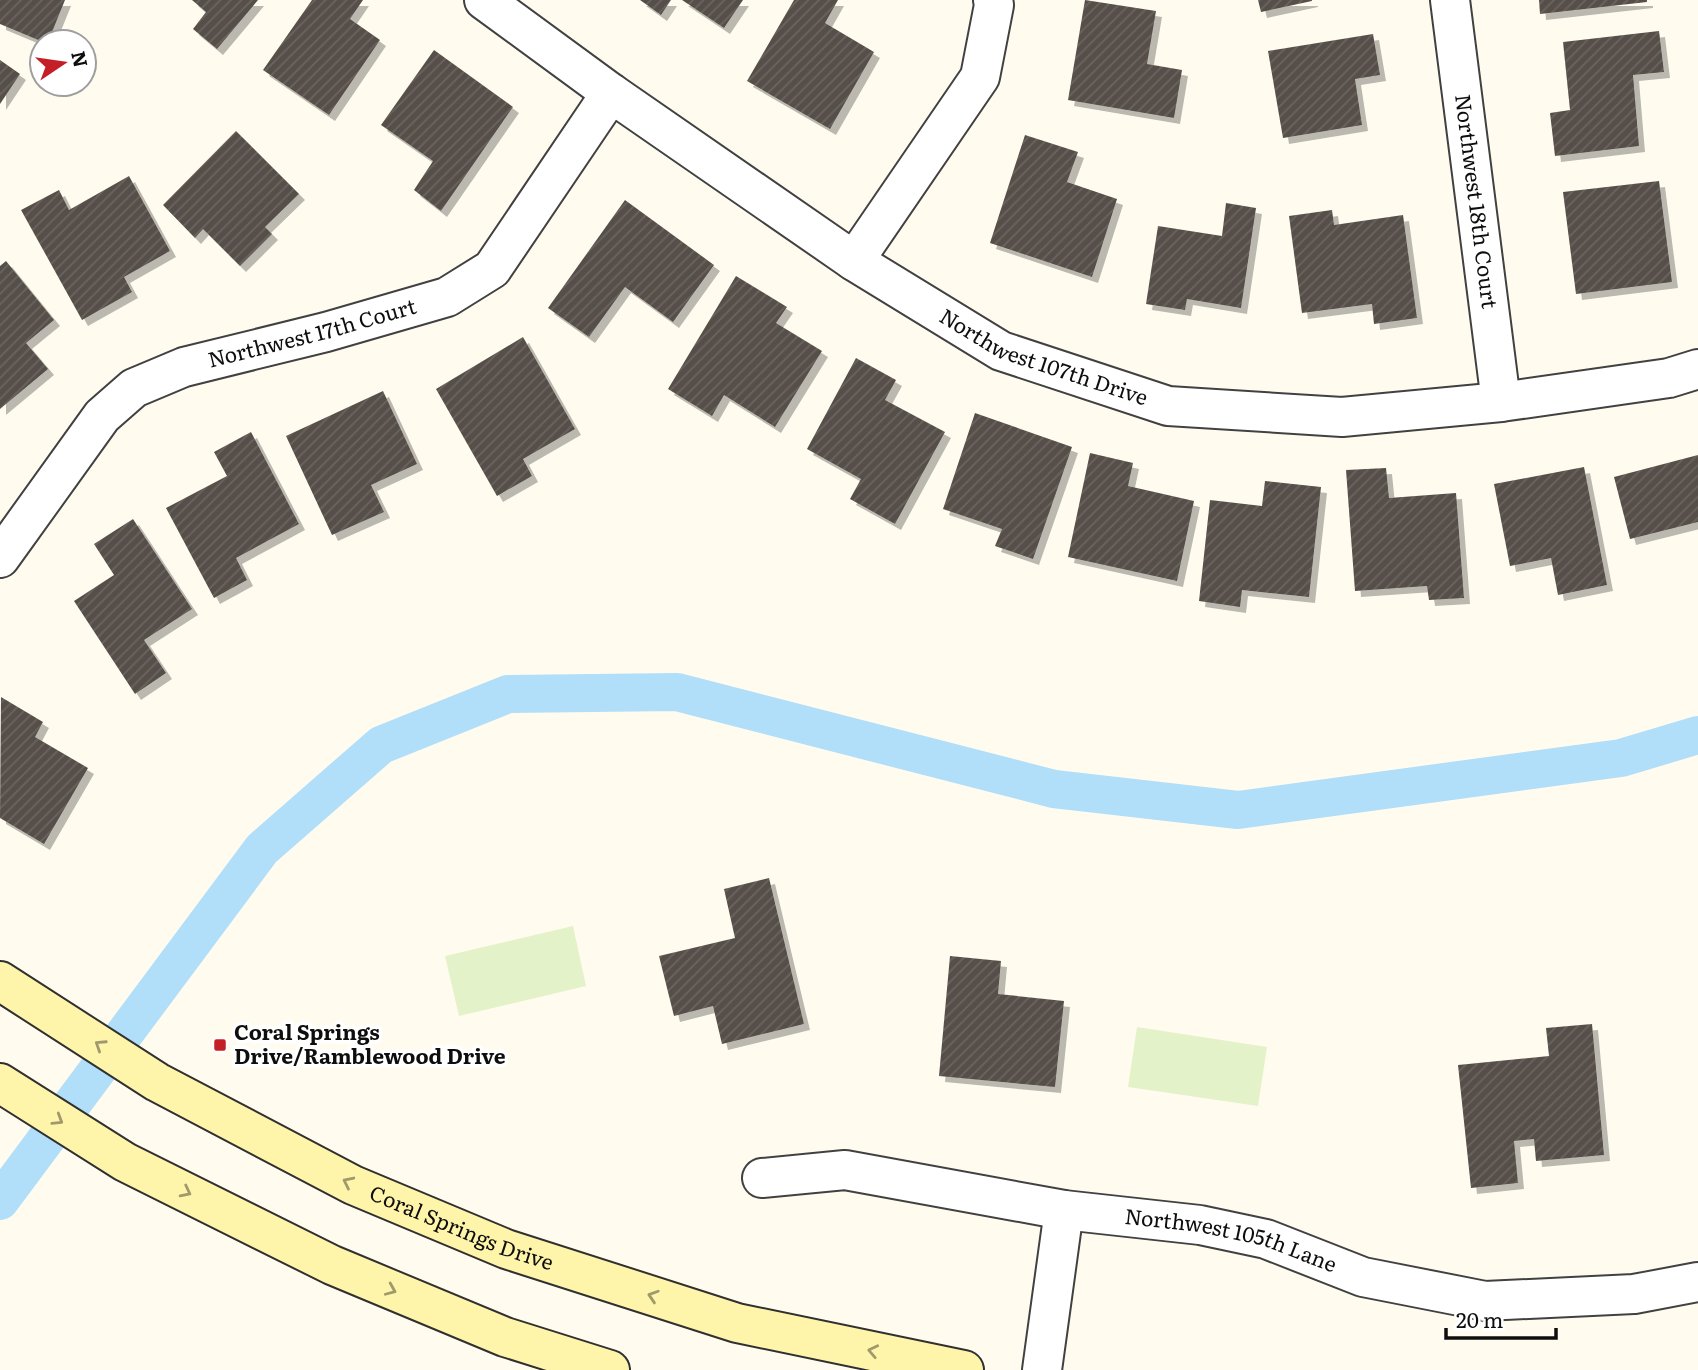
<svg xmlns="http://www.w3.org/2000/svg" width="1698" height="1370" font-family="Literata,serif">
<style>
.pitch{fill:#e4f2c9}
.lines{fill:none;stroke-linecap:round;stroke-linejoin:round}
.canal{stroke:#b1def9;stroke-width:38}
.building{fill:url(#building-hatch);filter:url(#shadow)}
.minor-casing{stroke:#414141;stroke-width:42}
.secondary-casing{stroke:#303030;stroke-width:42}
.minor{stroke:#fff;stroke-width:38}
.secondary{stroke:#fff5aa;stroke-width:38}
.oneway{stroke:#9f996c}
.poi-dot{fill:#c41f27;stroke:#fff;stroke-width:2.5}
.labels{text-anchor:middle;stroke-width:7;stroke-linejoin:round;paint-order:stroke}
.street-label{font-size:21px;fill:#0e0e0e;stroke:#fff}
.poi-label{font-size:21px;font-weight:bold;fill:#0e0e0e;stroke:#fff;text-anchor:start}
</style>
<defs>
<pattern id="building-hatch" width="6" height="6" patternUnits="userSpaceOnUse" patternTransform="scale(1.75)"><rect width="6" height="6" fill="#574f4a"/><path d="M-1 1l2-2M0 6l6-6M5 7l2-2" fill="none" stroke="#6a6460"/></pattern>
<filter id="shadow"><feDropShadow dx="6" dy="6" stdDeviation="0" flood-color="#0004"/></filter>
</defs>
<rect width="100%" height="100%" fill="#fffcef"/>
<path class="pitch" d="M573,926L586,986L459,1016L445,956Z
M1137,1027L1267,1047L1258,1106L1128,1087Z"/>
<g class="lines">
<path class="canal" d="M0,1201L262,849L381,745L508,694L677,692L1054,789L1238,810L1621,758L1698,735"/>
</g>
<path class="building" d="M0,0H65L48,42H43L0,24Z
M192,0H258L217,49L193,29L206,12Z
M312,0H363L350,19L380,40L329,115L263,70Z
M640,0H671L661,15Z
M682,0H743L724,28Z
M794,0H838L825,23L874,52L830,129L747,81Z
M1085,0L1156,11L1147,64L1182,70L1174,118L1068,100Z
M1258,0H1312V1L1261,12Z
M1539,0H1647V2L1540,14Z
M1659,31L1664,72L1633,75L1639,146L1555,156L1550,113L1570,110L1563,42Z
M1373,34L1380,75L1355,79L1362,125L1283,138L1268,51Z
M434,50L513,107L441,211L414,190L433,161L381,125Z
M0,60L20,74L0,104Z
M236,131L299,194L265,227L272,234L240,266L203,229L195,238L163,205Z
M1025,135L1078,152L1067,182L1117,199L1092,277L990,243Z
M129,176L170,251L124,277L132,292L82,320L21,210L59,190L69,210Z
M1659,181L1672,282L1576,294L1563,192Z
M625,200L714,265L673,322L625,287L589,337L548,308Z
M1226,203L1256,208L1241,308L1187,299L1185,310L1146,304L1158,226L1222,236Z
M1332,210L1334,225L1403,215L1417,318L1374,324L1372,304L1302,313L1289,216Z
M6,261L54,320L26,343L48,369L0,409V266Z
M736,276L787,307L776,323L822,351L775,427L724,395L712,416L668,389Z
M523,337L575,429L523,459L532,476L497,496L436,389Z
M856,358L896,380L885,400L945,432L895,524L850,499L861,479L807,449Z
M383,391L417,464L371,485L384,512L332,535L286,436Z
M975,413L1072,447L1033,559L995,546L1002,529L943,509Z
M251,432L299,524L236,558L247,580L214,598L166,508L227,476L214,452Z
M1090,453L1133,463L1128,486L1194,501L1177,581L1068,557Z
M1698,455V522L1630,539L1614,477Z
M1584,467L1607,585L1558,595L1551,558L1510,566L1494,484Z
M1386,468L1389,498L1456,493L1464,598L1429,600L1427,586L1355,591L1346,470Z
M1265,481L1321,487L1309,597L1242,590L1240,607L1199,601L1210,500L1262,506Z
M133,519L192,609L144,640L166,673L135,694L74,601L114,575L94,544Z
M1,697L43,722L35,737L88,768L44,844L0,818Z
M769,878L804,1024L722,1044L713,1006L674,1016L659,956L735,938L724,889Z
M950,956L1001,961L998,994L1064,1001L1055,1087L939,1076Z
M1592,1024L1604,1155L1536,1161L1534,1139L1514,1141L1518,1183L1471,1188L1458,1065L1549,1056L1546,1028Z"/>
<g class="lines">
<g class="minor-casing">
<g id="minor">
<path id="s1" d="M484,0L611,93L854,261L1001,351L1168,406L1342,417L1501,402L1669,378L1698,369"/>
<path id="s2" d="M1450,0L1501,402"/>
<path d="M854,261L980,77L994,5L993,0"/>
<path id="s3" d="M0,558L102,416L134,388L184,367L326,332L447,297L492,269L611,93"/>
<path id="s4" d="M762,1178L845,1170L1064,1210L1200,1225L1266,1239L1363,1277L1485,1301L1634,1294L1698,1282"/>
<path d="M1042,1370L1064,1210"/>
</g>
</g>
<g class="secondary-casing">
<g id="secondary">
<path id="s5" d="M0,981L157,1082L353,1185L506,1249L737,1323L964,1370"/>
<path d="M0,1083L125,1162L332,1265L505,1337L610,1370"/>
</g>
</g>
<use href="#minor" class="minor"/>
<use href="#secondary" class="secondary"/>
</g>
<defs><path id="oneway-chevron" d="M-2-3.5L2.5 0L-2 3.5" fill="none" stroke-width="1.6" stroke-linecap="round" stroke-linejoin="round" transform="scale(1.75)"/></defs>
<g class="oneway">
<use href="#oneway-chevron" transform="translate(100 1045) rotate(-147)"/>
<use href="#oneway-chevron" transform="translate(58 1120) rotate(32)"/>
<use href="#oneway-chevron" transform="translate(348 1182) rotate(-154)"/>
<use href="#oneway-chevron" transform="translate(186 1192) rotate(27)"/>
<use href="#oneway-chevron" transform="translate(391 1290) rotate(23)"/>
<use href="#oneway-chevron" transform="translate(653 1296) rotate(-162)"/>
<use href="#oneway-chevron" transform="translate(873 1351) rotate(-168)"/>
</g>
<rect class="poi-dot" x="213" y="1038" width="14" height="14" rx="3.5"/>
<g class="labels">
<g class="street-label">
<text dy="7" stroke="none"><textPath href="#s2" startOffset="203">Northwest 18th Court</textPath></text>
<text dy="7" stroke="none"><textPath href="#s3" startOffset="404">Northwest 17th Court</textPath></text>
<text dy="7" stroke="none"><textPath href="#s1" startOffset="667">Northwest 107th Drive</textPath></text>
<text dy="7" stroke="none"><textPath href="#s5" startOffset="525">Coral Springs Drive</textPath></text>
<text dy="7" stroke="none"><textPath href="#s4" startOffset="476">Northwest 105th Lane</textPath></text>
</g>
<g class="poi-label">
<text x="234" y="1040">Coral Springs<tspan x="234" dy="24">Drive/Ramblewood Drive</tspan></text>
</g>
</g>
<g transform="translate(63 63) rotate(77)"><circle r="33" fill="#ffffff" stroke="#9f9f9f" stroke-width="2"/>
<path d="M0-5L12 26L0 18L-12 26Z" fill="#c41f27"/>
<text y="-10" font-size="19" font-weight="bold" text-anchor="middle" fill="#0e0e0e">N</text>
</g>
<path d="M1446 1328v10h110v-10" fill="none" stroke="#0e0e0e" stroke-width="3.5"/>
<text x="1456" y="1328" font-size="21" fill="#0e0e0e" stroke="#ffffff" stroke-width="5" paint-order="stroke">20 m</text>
</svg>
